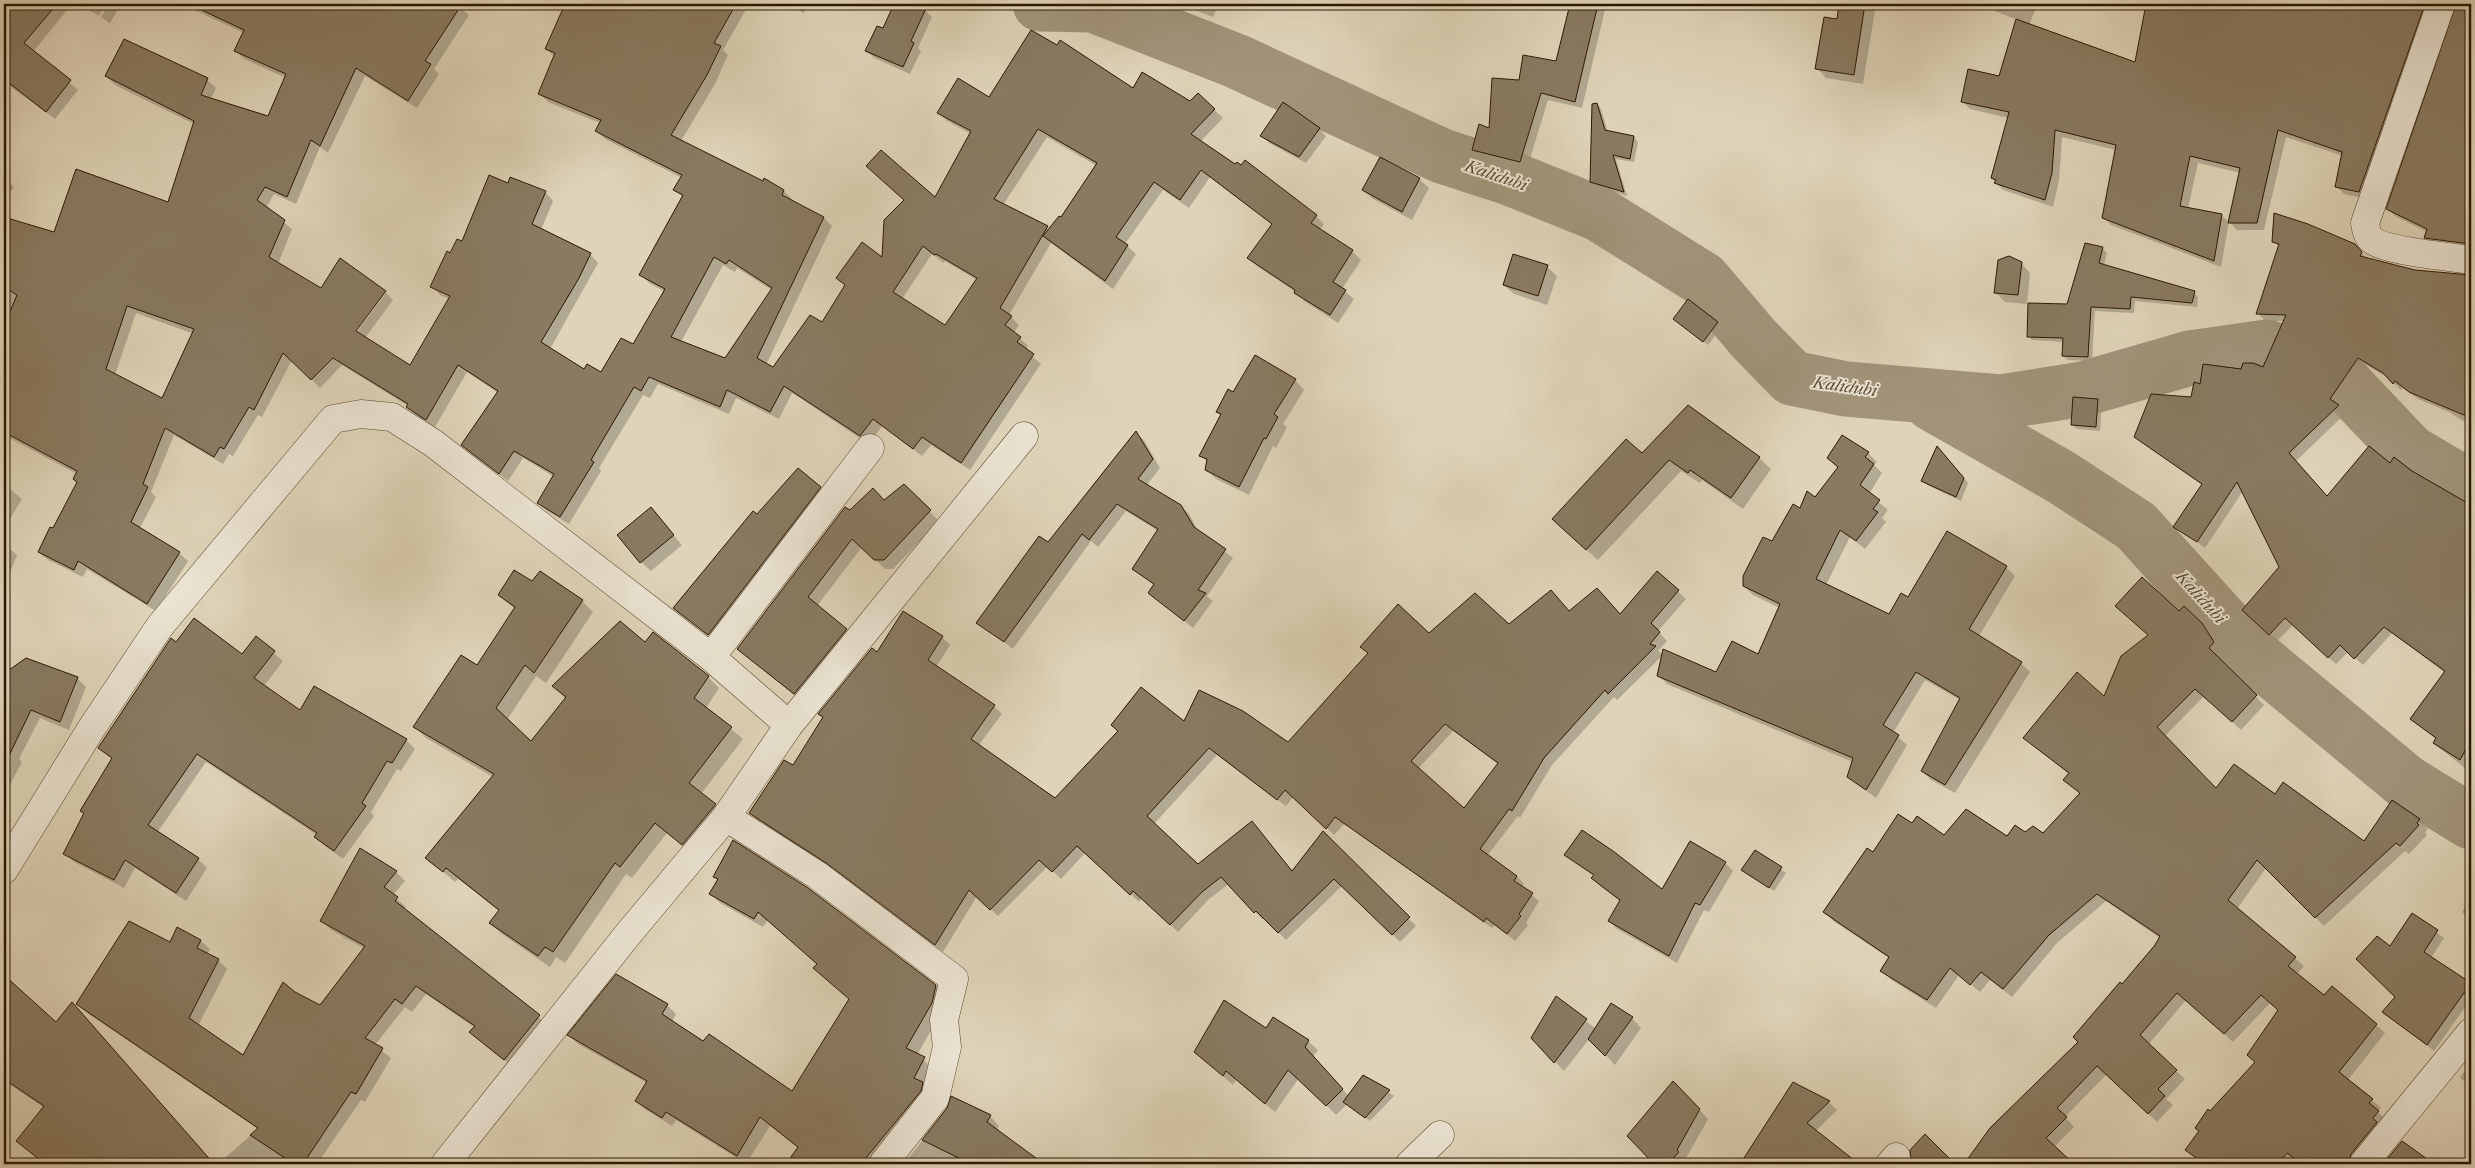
<svg xmlns="http://www.w3.org/2000/svg" width="2475" height="1168" font-family="'IM FELL French Canon',serif">
<style>
.shadow{fill:#0003;fill-rule:evenodd}
.lines{fill:none;stroke-linecap:round;stroke-linejoin:round}
.river{stroke:#a2947a;stroke-width:55}
.building{fill:#897a61;stroke:#2b1802;fill-rule:evenodd}
.street-casing{stroke:#584730;stroke-width:29}
.street{stroke:#eae3d1;stroke-width:28}
.labels{text-anchor:middle;stroke-width:4;stroke-linejoin:round;paint-order:stroke}
.water-label{font-size:18px;font-style:italic;fill:#5b4a32;stroke:#eae3d1}
</style>
<rect width="100%" height="100%" fill="#dfd4b8"/>
<filter id="stains"><feTurbulence type="fractalNoise" baseFrequency=".004" numOctaves="4"/><feColorMatrix values="0 0 0 0 .2 0 0 0 0 .09 0 0 0 0 .02 0 0 0 .5 -.17"/></filter>
<radialGradient id="worn" r=".72"><stop offset=".6" stop-color="#630" stop-opacity="0"/><stop offset="1" stop-color="#630" stop-opacity=".3"/></radialGradient>
<path class="shadow" d="M4,4H72L33,52L78,90L55,119L4,82Z
M78,4H106L99,16Z
M109,4H121L110,23L101,17Z
M181,4H456L469,15L434,69L439,74L417,108L365,76L328,153L320,147L296,204L274,194L266,208L292,229L278,264L353,337L386,293L393,300L365,338L410,367L449,299L440,295L432,286L451,254L509,185L545,192L553,201L541,230L590,254L598,263L550,349L584,371L601,374L633,346L665,292L649,283L640,274L683,198L675,190L682,178L605,139L596,131L600,123L548,102L539,93L554,57L546,48L608,31L625,4H749L723,50L728,55L715,84L681,141L763,182L764,180L784,191L792,199L791,201L824,218L832,226L766,365L773,369L823,324L846,286L838,278L883,259L935,199L971,134L947,121L939,113L990,98L1133,90L1190,103L1198,95L1223,118L1200,142L1316,216L1324,224L1320,230L1352,251L1361,260L1342,289L1354,299L1338,323L1304,301L1296,292L1257,266L1249,258L1273,225L1210,177L1189,208L1163,190L1125,244L1136,254L1113,289L1051,243L1009,315L1019,325L1014,333L1028,346L1025,350L1041,364L970,470L931,445L922,456L882,426L869,444L792,393L779,419L736,398L729,414L658,384L650,398L643,395L599,468L601,471L569,524L547,511L539,503L554,477L523,458L508,481L463,445L498,393L467,372L435,427L416,416L408,406L342,365L320,388L292,360L262,417L258,415L233,456L229,454L223,464L174,435L151,492L156,497L140,528L179,553L188,561L156,611L87,569L83,577L48,560L39,552L54,530L78,483L77,474L4,435V264L27,226L54,234L168,203L194,124L115,85L106,76L124,41L207,80L216,88L211,99L269,118L286,78L244,59L236,51L244,33ZM1047,137L1097,166L1061,219L1050,230L1003,205ZM932,254L943,263L945,261L977,280L945,326L902,299ZM723,265L735,272L737,268L772,290L726,360L681,342ZM136,313L194,334L162,400L115,375Z
M784,4H808L804,13Z
M896,4H912L925,10L932,17L918,48L921,51L910,74L874,58L867,50L883,30Z
M1180,4H1219L1213,17Z
M1571,4H1634L1633,10L1606,5L1582,108L1548,100L1527,168L1480,157L1473,150L1490,130L1520,81L1557,63Z
M1841,4H1876L1863,84L1826,78L1817,68L1838,20Z
M1988,4H2038L2029,25L2136,64L2147,7L2136,4H2400L2422,11L2429,18L2367,199L2344,194L2336,186L2343,156L2286,137L2264,230H2237L2229,222L2241,173L2198,163L2188,209L2221,215L2229,222L2221,267L2111,225L2104,218L2116,150L2062,137L2059,181L2053,207L2003,190L1996,183L1992,178L2009,118L1970,109L1962,101L1999,77L2017,20L1995,11Z
M2457,4L2464,7L2466,4H2471V251L2433,245L2426,238L2427,232L2395,216L2388,209Z
M1597,104L1601,109L1608,132L1634,137L1638,142L1634,162L1616,159L1627,196L1596,186L1591,182Z
M1319,129L1326,136L1306,163L1269,143L1262,136Z
M4,177L14,187L4,202Z
M1419,179L1429,188L1412,220L1373,199L1363,190Z
M2273,241L2355,245L2368,260L2414,271L2471,276V426L2449,412L2418,399L2403,388L2401,390L2390,379L2366,365L2338,405L2346,413L2296,461L2327,498L2390,465L2412,472L2471,507V773L2442,750L2434,743L2437,739L2411,719L2445,673L2392,633L2363,665L2348,652L2336,664L2293,625L2277,641L2251,617L2281,567L2243,491L2205,548L2175,526L2202,485L2135,437L2192,399L2201,385L2242,370L2264,368L2284,321H2265L2258,313L2279,247Z
M2102,248L2107,253L2104,266L2194,293L2198,297L2197,307L2135,301L2134,313L2095,311L2092,361L2068,360L2063,356L2064,342L2032,340L2028,336L2029,304H2027L2068,306Z
M2021,263L2030,273L2027,304L2005,302L1995,292Z
M1547,267L1557,276L1547,305L1514,294L1504,285Z
M1688,301L1722,327L1708,345L1679,324Z
M1295,380L1304,390L1283,424L1287,427L1276,448L1273,446L1249,495L1216,479L1206,469L1208,462L1201,456L1221,416L1217,412L1233,394Z
M2098,400L2102,404L2100,431L2077,429L2072,424Z
M1136,433L1144,440L1160,468L1147,485L1180,506L1189,514L1199,532L1233,558L1207,596L1213,601L1193,628L1149,593L1155,586L1133,569L1158,531L1126,511L1098,547L1091,541L1013,649L978,622L1048,544Z
M1941,452L1968,483L1961,501L1927,485L1923,481Z
M1868,453L1877,462L1874,465L1882,473L1869,494L1888,510L1882,518L1886,522L1865,549L1850,537L1826,585L1889,616L1908,599L2006,567L2015,576L1979,636L2021,663L2030,672L1955,793L1931,780L1922,771L1960,700L1925,680L1893,733L1907,745L1876,798L1848,777L1853,762L1667,684L1658,675L1716,673L1758,656L1780,608L1753,595L1744,586L1772,543L1801,509Z
M1642,455L1759,458L1771,469L1743,509L1702,480L1700,483L1681,471L1598,560L1565,531Z
M4,484L22,499L4,529Z
M904,486L939,521L893,569H885L862,547L817,606L856,639L804,703L739,649L850,512L884,502Z
M820,488L828,496L717,642L675,608L757,515Z
M651,509L682,545L651,571L641,562Z
M4,544L17,555L4,587Z
M1657,572L1686,599L1658,631L1667,641L1658,651L1663,655L1617,700L1614,697L1552,765L1520,818L1518,816L1487,856L1517,876L1524,884L1522,887L1539,901L1526,923L1528,925L1515,941L1495,925L1492,928L1344,824L1334,835L1294,796L1286,806L1217,755L1154,824L1198,865L1252,822L1293,872L1323,833L1416,926L1400,942L1343,885L1286,940L1264,918L1262,919L1229,884L1209,899L1178,932L1142,898L1139,902L1086,852L1061,879L1048,866L998,916L977,896L943,952L836,870L758,821L751,813L793,767L877,654L903,613L942,637L950,645L936,667L994,706L1002,714L978,746L1056,800L1184,723L1288,743L1369,654L1362,647L1429,635L1509,626L1570,613L1620,615ZM1453,731L1498,764L1464,810L1418,769Z
M533,583L582,601L593,612L546,683L536,676L507,720L531,742L566,699L553,686L645,644L708,677L719,688L706,708L743,739L701,794L726,816L694,855L667,833L632,878L626,874L565,963L556,957L550,967L502,934L491,923L499,911L458,879L455,882L427,858L493,777L426,738L415,727L477,667L515,609L499,595Z
M2180,613L2202,624L2211,633L2222,651L2217,657L2264,705L2241,730L2204,696L2165,736L2216,790L2275,795L2364,843L2419,820L2428,829L2425,833L2427,835L2409,854L2405,851L2324,926L2266,868L2237,909L2304,966L2297,974L2324,997L2376,1025L2385,1033L2348,1080L2381,1108L2377,1111L2386,1120L2360,1164H2301L2296,1161L2293,1164H2203L2186,1150L2211,1112L2256,1062L2279,1011L2270,1003L2233,1042L2186,1000L2148,1045L2185,1079L2166,1099L2173,1105L2157,1122L2107,1074L2065,1117L2074,1127L2054,1147L2072,1164H1966L1990,1129L2080,1042L2160,938L2106,901L2057,943L2012,997L1990,980L1980,992L1959,975L1936,1008L1890,979L1882,970L1889,958L1833,921L1825,912L1873,854L1912,824L1944,837L2007,838L2025,833L2043,835L2081,794L2065,780L2069,774L2025,738L2104,698Z
M256,638L283,661L264,686L300,712L406,740L415,749L401,771L397,769L371,812L374,816L343,859L325,846L316,837L317,835L206,762L157,833L198,859L207,868L186,901L135,868L124,888L74,862L65,853L113,760L99,748L177,644L243,656Z
M10,671L77,678L86,687L69,730L40,718L19,759L22,762L4,796V683Z
M361,850L396,872L405,881L393,895L406,907L404,910L548,1025L514,1068L471,1032L475,1028L426,994L412,1012L405,1007L375,1045L391,1058L365,1102L361,1100L317,1164H218L258,1129L87,1013L78,1004L170,944L178,929L201,941L210,949L207,955L218,960L227,969L198,1026L243,1057L295,993L320,1007L365,949L331,930L322,921Z
M1755,851L1786,873L1774,891L1743,870Z
M1566,855L1663,891L1725,863L1733,871L1709,912L1704,910L1677,963L1617,929L1609,921L1621,902L1600,886L1593,878L1594,876Z
M715,876L936,986L945,996L941,1013L917,1055L933,1068L931,1093L880,1164H788L798,1148L770,1126L746,1164L676,1120L672,1126L646,1110L636,1100L647,1083L578,1044L569,1035L667,1005L676,1014L672,1022L792,1093L850,999L815,968L818,964L768,920L763,927L720,903L711,894L719,880Z
M2471,897V921L2462,912Z
M2413,915L2444,938L2431,958L2471,985V999L2434,1051L2383,1012L2397,997L2391,948Z
M4,983L20,991L56,1024L81,1013L214,1164H45L26,1149L18,1141L45,1108L4,1081Z
M1556,998L1596,1029L1632,1018L1641,1028L1615,1065L1590,1038L1564,1071L1532,1038Z
M1273,1019L1308,1041L1318,1050L1313,1057L1349,1096L1364,1076L1394,1096L1370,1121L1347,1104L1336,1115L1299,1078L1275,1112L1236,1080L1233,1085L1195,1052L1266,1030Z
M2471,1061V1087L2460,1078Z
M1673,1083L1708,1119L1685,1160L1687,1162L1684,1164H1654Z
M1794,1083L1829,1102L1837,1110L1816,1131L1857,1164H1741Z
M948,1108L990,1116L999,1126L997,1131L1042,1164H904Z"/>
<g class="lines">
<path class="river" d="M1040,4L1093,5L1236,61L1442,156L1507,177L1599,214L1703,279L1753,338L1792,378L1846,389L2001,402L2083,389L2190,358L2267,347L2337,375L2410,452L2461,482H2471
M1931,403L2061,477L2136,526L2253,655L2406,782L2471,822"/>
</g>
<path class="building" d="M4,4H57L24,43L71,80L46,112L4,79Z
M189,4H462L425,61L431,64L408,101L356,68L320,146L311,140L287,197L265,187L257,200L285,220L269,257L321,288L340,258L386,291L356,331L410,365L450,296L430,287L447,251L450,253L457,239L462,241L489,175L508,183L510,177L546,191L532,224L591,253L579,278L541,342L584,369L587,364L601,372L621,338L633,344L665,289L639,275L683,195L673,190L682,175L595,131L601,120L538,94L555,53L545,49L565,4H736L714,43L721,46L707,75L671,135L763,181L764,178L784,190L782,195L824,217L757,358L773,367L810,315L822,322L845,285L836,278L862,242L882,257L884,220L904,200L866,166L881,150L935,197L971,131L937,113L958,78L989,97L1031,30L1057,45L1060,40L1133,88L1142,72L1190,101L1198,93L1215,109L1191,134L1235,164L1237,162L1241,165L1245,160L1317,215L1311,223L1353,250L1333,282L1346,290L1330,315L1294,293L1295,290L1247,258L1272,224L1201,170L1180,200L1154,182L1116,237L1128,245L1105,281L1043,236L1059,216L1061,217L1097,163L1038,129L994,199L1048,226L1000,308L1012,316L1005,325L1021,337L1017,342L1034,354L961,463L922,437L913,449L873,419L860,436L784,386L770,412L727,390L720,407L649,377L641,391L634,387L591,460L594,462L560,517L537,503L554,474L514,451L499,474L461,445L498,391L458,365L426,420L406,407L408,404L333,358L311,380L283,353L254,410L249,407L224,449L220,447L214,457L165,428L143,484L148,487L131,522L180,552L147,604L78,561L74,570L38,552L50,527L53,528L77,482L73,479L77,471L4,432V326L17,295L4,287V217L54,232L76,169L168,202L194,121L105,76L124,39L208,78L201,95L268,116L286,74L234,51L244,30ZM923,246L934,255L936,254L977,278L945,325L893,292ZM714,257L726,264L729,260L772,288L725,358L671,337ZM127,306L194,329L162,398L106,369Z
M894,4H928L911,41L914,43L903,67L865,51L877,26L883,28Z
M1570,4H1598L1575,102L1541,93L1520,162L1472,150L1479,124L1489,128L1492,78L1519,80L1523,55L1556,61Z
M1839,4H1865L1854,75L1815,69L1824,17L1837,19Z
M2146,4H2334L2354,8L2355,4H2425L2359,192L2335,187L2342,152L2278,130L2257,223H2228L2240,168L2190,156L2180,206L2222,214L2214,261L2102,218L2116,145L2055,130L2052,173L2045,200L1994,183L1996,180L1991,178L2009,112L1961,102L1968,69L1999,76L2016,19L2135,62Z
M2456,4H2471V244L2424,238L2427,229L2386,209Z
M1283,102L1320,128L1299,157L1260,136Z
M1597,103L1605,130L1634,136L1630,159L1613,155L1624,192L1590,182L1592,104Z
M1380,157L1420,178L1402,212L1362,190Z
M2274,213L2308,224L2355,244L2362,252L2360,256L2415,270L2471,275V418L2409,392L2395,381L2393,384L2383,373L2358,358L2330,399L2339,405L2289,453L2327,496L2369,446L2390,463L2394,457L2412,471L2471,505V740L2460,760L2433,743L2436,738L2410,719L2445,671L2384,627L2354,659L2340,645L2328,658L2285,618L2269,635L2242,610L2279,567L2237,482L2197,542L2173,527L2202,484L2134,437L2151,394L2191,397L2194,382L2200,384L2203,364L2241,369L2243,363H2253L2263,367L2286,315L2256,314L2279,244L2272,242Z
M2085,243L2103,247L2099,263L2195,291L2192,303L2131,297L2130,309L2091,307L2088,357L2062,356L2063,338L2027,337L2028,303L2067,304Z
M1513,254L1548,265L1538,296L1503,285Z
M2009,256L2022,262L2018,295L1994,293L1998,260Z
M1688,299L1718,322L1703,342L1673,319Z
M1255,355L1296,379L1274,414L1278,417L1266,439L1264,438L1239,487L1205,470L1207,459L1199,456L1221,414L1216,412L1228,389L1233,392Z
M2073,397L2098,399L2096,427L2071,425Z
M1688,405L1760,457L1731,498L1690,470L1688,473L1669,460L1586,550L1552,519L1626,439L1642,453Z
M1136,431L1153,459L1138,479L1181,505L1194,527L1226,549L1198,590L1206,593L1184,621L1148,593L1154,584L1132,569L1158,529L1117,504L1089,540L1082,534L1004,642L976,623L1039,536L1048,542Z
M1842,435L1869,452L1865,457L1874,464L1860,485L1880,500L1873,509L1878,512L1856,541L1840,530L1816,579L1889,614L1901,593L1908,597L1947,531L2007,566L1969,629L2022,662L1945,785L1921,771L1960,698L1916,672L1883,725L1899,735L1866,790L1847,777L1853,758L1657,676L1663,649L1716,672L1732,641L1758,654L1780,604L1743,586V576L1763,537L1772,541L1793,504L1800,508L1807,491L1815,497L1838,467L1827,458Z
M1937,446L1964,478L1956,497L1921,481Z
M798,468L821,487L708,635L673,608L753,511L757,514Z
M904,484L931,510L884,560H874L852,539L808,597L847,629L794,694L737,649L845,507L850,510L873,488L884,500Z
M651,507L674,535L640,563L617,535Z
M514,570L532,581L540,571L583,600L534,673L525,665L496,708L531,741L566,697L552,686L620,621L645,642L653,632L709,676L694,698L732,727L689,783L716,804L682,845L655,823L620,867L615,863L553,952L545,947L538,956L489,923L499,910L446,868L443,872L425,858L494,774L413,727L461,655L477,665L515,607L498,595Z
M1657,571L1679,590L1651,623L1660,632L1650,644L1656,646L1608,694L1605,690L1544,758L1512,811L1509,809L1480,849L1517,876L1514,881L1533,893L1519,914L1521,916L1507,934L1486,918L1484,922L1335,817L1326,829L1285,790L1277,800L1209,748L1147,816L1198,864L1252,821L1292,871L1323,831L1410,917L1392,935L1334,879L1278,933L1256,911L1254,913L1221,877L1202,892L1170,925L1133,891L1130,895L1077,846L1052,872L1039,860L990,910L969,890L935,945L826,863L749,813L784,760L793,765L823,717L818,714L872,648L877,652L903,611L943,636L928,660L995,705L971,739L1055,798L1118,731L1111,725L1141,687L1184,721L1199,690L1243,711L1288,742L1368,653L1360,647L1398,604L1429,633L1475,593L1509,624L1551,590L1569,611L1597,588L1620,614ZM1445,724L1498,763L1464,808L1411,761Z
M2142,577L2179,611L2184,606L2202,623L2214,642L2209,648L2257,695L2232,722L2195,689L2157,727L2216,788L2234,764L2275,794L2283,782L2364,841L2392,800L2420,819L2417,823L2419,825L2400,846L2396,843L2315,918L2257,860L2228,900L2296,957L2288,966L2324,995L2332,986L2377,1024L2339,1072L2373,1099L2369,1103L2379,1111L2373,1118L2377,1122L2351,1154L2348,1164H2302L2287,1153L2278,1164H2205L2185,1150L2199,1131L2195,1128L2208,1109L2210,1111L2255,1062L2247,1055L2278,1010L2261,995L2224,1034L2177,993L2140,1035L2177,1070L2158,1089L2165,1096L2148,1114L2097,1066L2057,1108L2067,1117L2046,1138L2074,1164H1964L1990,1128L2078,1042L2073,1037L2120,982L2122,984L2155,945L2160,936L2097,894L2049,935L2003,989L1981,972L1970,985L1950,968L1927,1000L1880,971L1889,957L1823,912L1867,848L1873,852L1898,814L1912,823L1917,816L1944,835L1966,809L2007,836L2015,825L2025,832L2033,826L2043,833L2080,793L2063,780L2069,773L2023,738L2077,672L2104,696L2121,656L2148,635L2115,606Z
M194,618L242,654L256,636L275,651L254,678L300,710L314,686L407,739L392,763L387,761L362,803L366,806L334,851L314,837L317,833L197,754L148,825L199,858L176,893L125,860L114,880L63,854L84,813L80,811L112,758L98,748L171,638L176,642Z
M26,658L78,677L60,722L31,710L4,766V680L9,670Z
M1582,830L1613,851L1662,889L1690,841L1726,862L1700,905L1695,903L1669,956L1608,921L1620,900L1591,878L1594,875L1564,855Z
M733,840L808,888L936,985L932,1003L906,1048L925,1057L914,1078L923,1082L921,1091L861,1164H786L798,1147L760,1117L737,1156L666,1112L662,1118L635,1101L647,1081L567,1035L616,974L668,1004L662,1014L703,1041L709,1034L792,1091L849,999L813,968L817,964L758,912L754,919L709,894L718,879L713,877Z
M360,848L397,871L384,887L398,897L395,901L540,1015L504,1060L469,1032L475,1026L416,986L402,1004L395,999L365,1038L383,1048L356,1094L351,1092L303,1164H294L250,1135L258,1128L76,1004L129,921L170,942L177,927L201,940L197,948L219,959L189,1018L243,1055L283,982L295,992L320,1005L365,946L320,921Z
M1755,850L1782,867L1769,888L1741,870Z
M2412,913L2438,930L2424,952L2471,983L2427,1045L2382,1012L2395,997L2356,959L2377,936L2390,946Z
M4,975L56,1022L72,1002L214,1164H45L16,1141L44,1106L4,1079Z
M1556,996L1587,1019L1554,1063L1531,1038Z
M1224,1000L1266,1028L1273,1017L1309,1040L1305,1047L1343,1089L1326,1106L1288,1070L1265,1104L1226,1071L1223,1076L1194,1052Z
M1611,1003L1633,1017L1605,1056L1588,1039Z
M1363,1075L1390,1090L1365,1118L1343,1102Z
M1673,1081L1700,1109L1677,1150L1679,1152L1668,1164H1654L1627,1136Z
M1793,1082L1830,1101L1807,1123L1859,1164H1740Z
M951,1096L991,1115L987,1122L1044,1164H971L922,1140L947,1108Z
M1925,1134L1955,1164H1909L1911,1159L1910,1150Z
M2402,1141L2434,1164H2383Z"/>
<g class="lines">
<g class="street-casing">
<path id="street" d="M2441,4L2365,223C2366,229 2367,236 2372,240C2385,251 2451,257 2471,260
M711,657L870,448
M726,817L817,875L954,979L944,1020L947,1047L935,1098L883,1164
M4,870L91,729L160,626L333,419L361,414L392,417L433,443L711,657L789,725
M445,1164L629,933L726,817L789,725L1024,436
M1410,1164L1440,1135
M1890,1164L1896,1157
M2363,1164L2471,1032"/>
</g>
<use href="#street" class="street"/>
</g>
<g class="labels">
<g class="water-label">
<text transform="translate(1496 175) rotate(19)" y="6">Kalidubi</text>
<text transform="translate(1845 386) rotate(8)" y="6">Kalidubi</text>
<text transform="translate(2201 597) rotate(48)" y="6">Kalidubi</text>
</g>
</g>
<rect width="2475" height="1168" fill="none" stroke="#dfd4b8" stroke-width="20"/>
<rect x="5" y="5" width="2465" height="1158" fill="none" stroke="#2b1802" stroke-width="2.5"/>
<rect x="10" y="10" width="2455" height="1148" fill="none" stroke="#2b1802"/>
<rect width="100%" height="100%" filter="url(#stains)"/>
<rect width="100%" height="100%" fill="url(#worn)"/>
</svg>
